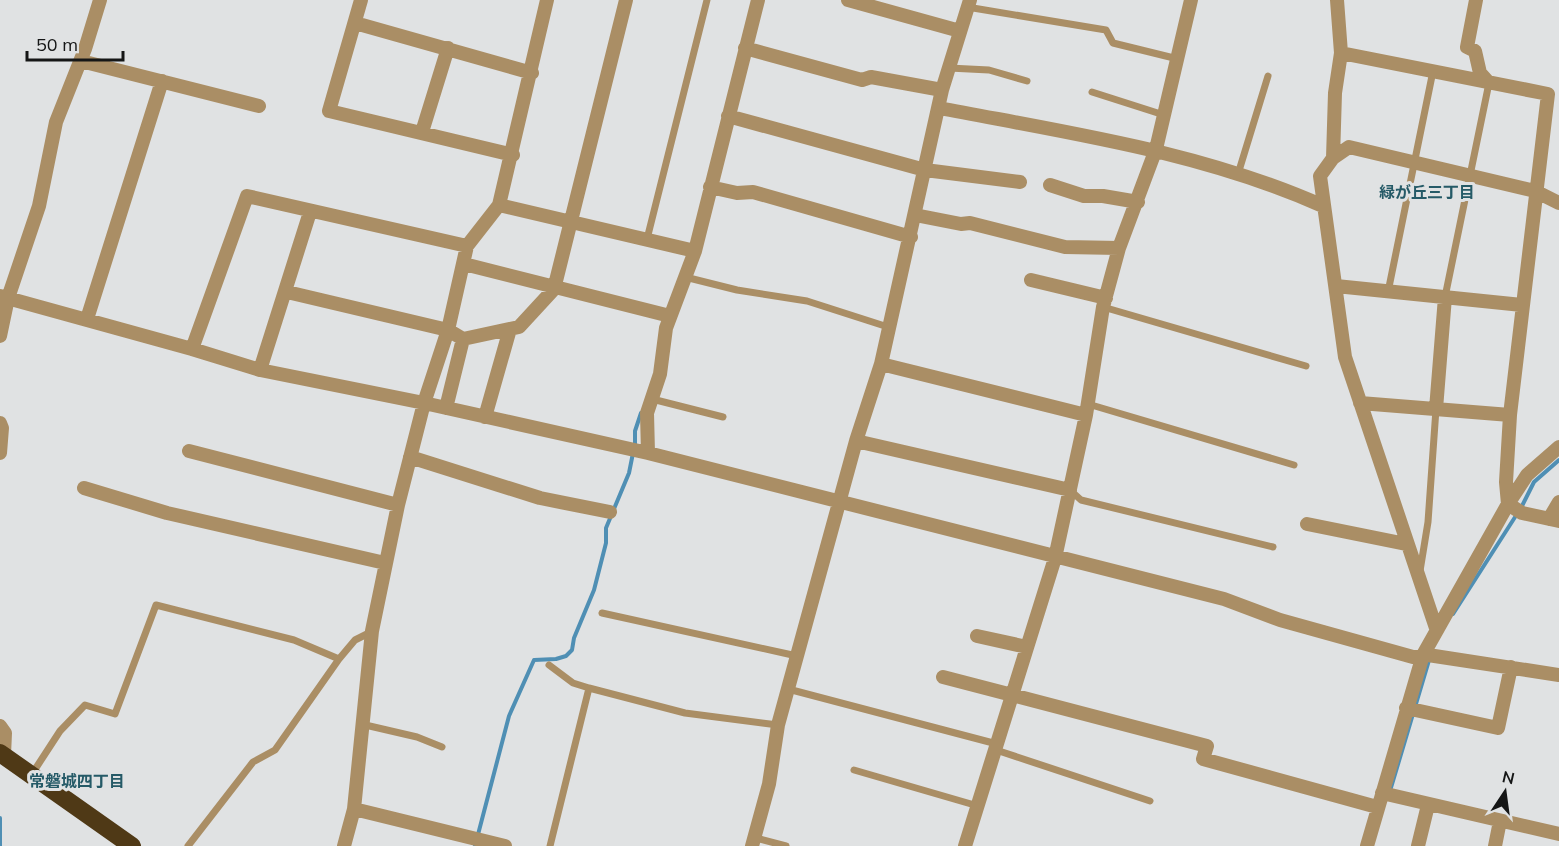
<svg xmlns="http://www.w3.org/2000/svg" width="1559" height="846" font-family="Mulish,'Noto Sans JP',sans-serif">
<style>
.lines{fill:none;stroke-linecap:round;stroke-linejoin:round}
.stream{stroke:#4f8fb4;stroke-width:4}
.lane{stroke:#aa8e65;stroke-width:7}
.street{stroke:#aa8e65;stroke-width:14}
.highway{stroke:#4f3916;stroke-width:18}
.labels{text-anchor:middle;stroke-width:6;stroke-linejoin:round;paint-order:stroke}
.neighbourhood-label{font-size:16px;font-weight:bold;fill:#255a67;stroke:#e0e2e3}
</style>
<rect width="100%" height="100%" fill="#e0e2e3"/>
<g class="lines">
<path class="stream" d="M635,446V431L641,413
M1521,508L1534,482L1559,460
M1453,614L1517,514
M1390,791L1430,657
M0,818V846
M475,846L509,716L534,660L556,659L566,656L572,650L574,638L594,590L606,543V528L629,473L633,453"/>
<path class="lane" d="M967,7L1106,30L1113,43L1178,59
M949,68L989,70L1027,81
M1092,92L1164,115
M1238,174L1268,76
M647,239L707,0
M685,277L737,290L807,301L888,327
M1388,292L1433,71
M1445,297L1489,83
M1103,307L1306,366
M652,399L723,417
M1088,404L1294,465
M1070,490L1081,500L1273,547
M1420,571L1428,522L1436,409
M602,613L797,656
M549,665L573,683L589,688
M788,689L997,744
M361,724L417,737L442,747
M996,750L1150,801
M854,770L978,806
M32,774L60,731L85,705L115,714L156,605L294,640L339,659
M756,838L786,846
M188,846L253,762L275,750L339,659L355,640L371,632
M550,846L589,688L685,713L778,725"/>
<path class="street" d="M361,0L329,111L513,155
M848,0L960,31
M1476,0L1467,47L1475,51L1480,73L1489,83
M355,23L532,73
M745,48L862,80L871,77L942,90
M1341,53L1548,94L1510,415L1506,482L1508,504L1522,513L1559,521
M81,61L259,106
M939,108C1069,133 1202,152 1323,206
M728,116L925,170L1020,182
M422,132L448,48
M1333,158L1335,93L1341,53L1337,0
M1050,185L1084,196H1103L1138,202
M710,187L737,193L753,192L911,237
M499,205L695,251
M915,215L961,224L970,223L1065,247L1119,248
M464,264L670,316
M1031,280L1106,298
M1336,286L1522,305
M287,292L448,330L463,339L519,327L554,289L626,0
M0,296L192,349L260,370L424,403L648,453L1224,599L1280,620L1413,657L1428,655L1559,675
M87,319L162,81
M0,336L8,298L39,206L56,122L85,49L100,0
M192,349L247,196L467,246
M881,364L1086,415
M260,370L310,212
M1360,403L1510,415
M446,408L463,339
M1436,409L1445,297
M485,417L510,329
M0,423L2,428L0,453
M856,441L1070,490
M189,451L398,505
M648,453L647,413L660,374L666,328L695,251L758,0
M410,457L540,498L610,512
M84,488L167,513L385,563
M1549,519L1559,502
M1307,524L1406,544
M1436,628L1345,357L1320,176L1333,158L1349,147L1535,191L1559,203
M977,636L1027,647
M943,677L1207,746L1203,759L1377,807
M1406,708L1498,728L1511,667
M0,726L5,733L4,755
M1382,793L1559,834
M354,809L505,846
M344,846L354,809L372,631L398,505L424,403L448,330L467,246L499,205L547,0
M752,846L769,784L778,725L856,441L881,364L942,90L970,0
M965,846L1055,558L1086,415L1103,307L1119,248L1156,149L1191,0
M1367,846L1423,655L1508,504L1527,475L1559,447
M1418,846L1428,805
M1495,846L1500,821"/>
<path class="highway" d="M0,753L132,846"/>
</g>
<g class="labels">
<g class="neighbourhood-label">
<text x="1427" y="198">緑が丘三丁目</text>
<text x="77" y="787">常磐城四丁目</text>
</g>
</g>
<g transform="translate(1505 792) rotate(13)" stroke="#e0e2e3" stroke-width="4.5" paint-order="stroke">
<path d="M0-4.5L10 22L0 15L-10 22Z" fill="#151616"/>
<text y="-9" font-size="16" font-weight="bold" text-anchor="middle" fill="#151616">N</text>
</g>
<path d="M27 51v9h96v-9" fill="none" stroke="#151616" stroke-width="3"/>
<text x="36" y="51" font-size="18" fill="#151616" stroke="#e0e2e3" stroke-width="4.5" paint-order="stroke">50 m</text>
</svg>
